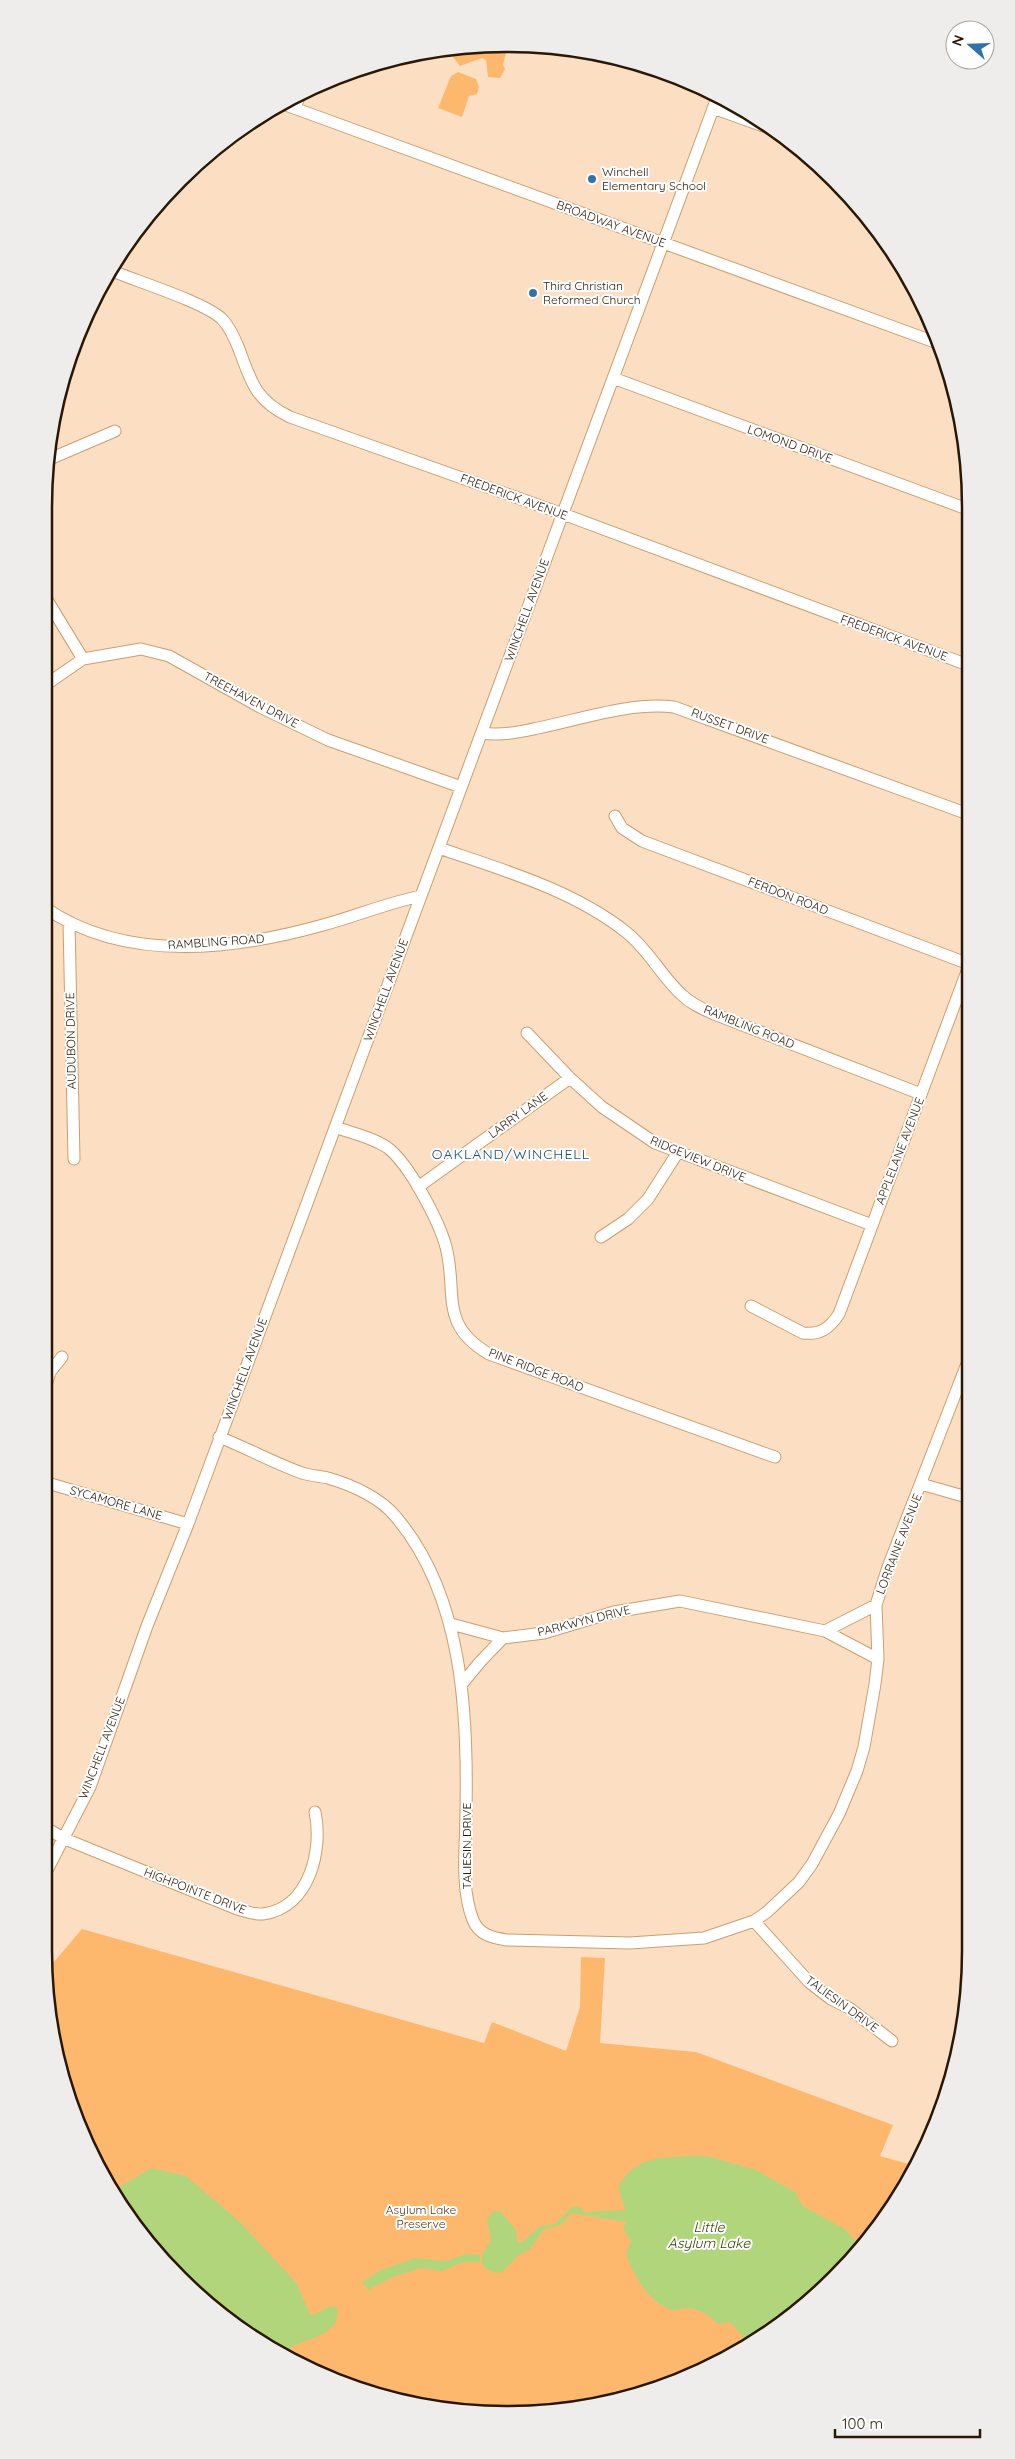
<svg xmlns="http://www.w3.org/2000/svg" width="1015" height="2459" font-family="Quicksand,sans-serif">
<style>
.green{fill:#fdb86d}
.water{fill:#b0d57b}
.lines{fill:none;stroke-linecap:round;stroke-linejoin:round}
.minor-casing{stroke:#cb9e6f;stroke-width:13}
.minor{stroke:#fff;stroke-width:11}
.poi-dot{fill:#3172a8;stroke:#fff;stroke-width:2}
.labels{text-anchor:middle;stroke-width:4;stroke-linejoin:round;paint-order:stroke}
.poi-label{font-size:12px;fill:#291805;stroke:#fff;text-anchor:start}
.street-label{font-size:12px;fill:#291805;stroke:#fff}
.park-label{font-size:12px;fill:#533717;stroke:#fff}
.neighbourhood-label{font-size:14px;letter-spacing:1px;fill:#104f7f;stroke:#fff}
.water-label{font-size:14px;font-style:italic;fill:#324804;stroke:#fff}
.rim{fill:none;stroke:#291805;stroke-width:2.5}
</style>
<rect width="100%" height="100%" fill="#fcdfc3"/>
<path class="green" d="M477,45H482L490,51L501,50L506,53L503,65L505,69L500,78L488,77L486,60L482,58L460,66L453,57V52L458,48H470Z
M458,72L476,79L479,87L477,94L469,96L462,117L438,108L451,76Z
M82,1929L484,2043L492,2022L566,2051L580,2007L581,1957L605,1958L600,2043L696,2052L893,2125L880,2156L912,2165L875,2234L813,2300L740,2353L598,2406L447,2411L359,2391L276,2353L159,2257L106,2183L68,2101L47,1970Z"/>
<path class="water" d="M689,2156H707L756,2170L795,2192L803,2206L846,2230L854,2240L866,2244L813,2300L744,2350L742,2335L730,2322L718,2324C709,2315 700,2309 687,2308C682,2308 677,2311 672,2310C648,2302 633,2275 626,2253L631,2242L623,2228L627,2222L571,2213L561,2225L544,2229L530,2249L519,2255L501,2273L489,2271L482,2264V2255L491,2240L487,2220L493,2211L501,2212L516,2230L517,2241L521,2243L540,2226L555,2224L572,2207H579L585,2212L625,2210L618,2187C635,2157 657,2158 689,2156Z
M151,2168L186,2176L240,2222L297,2284L310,2314L314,2315L330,2306L337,2307C341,2331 317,2337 300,2343C293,2346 285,2351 278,2354L159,2257L112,2192Z
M466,2254L480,2255V2262H463L442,2271L421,2268L393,2277L368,2290L362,2282L381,2270L415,2258L446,2261Z"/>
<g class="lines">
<g class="minor-casing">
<path id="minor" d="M283,104L940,344
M295,108L301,92
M713,108L774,130
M110,270C136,281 204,302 222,319C230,327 235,339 239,349C251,382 256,401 290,417L563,514L968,665
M613,378L967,509
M52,458L115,431
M44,595L83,659
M44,686L83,659L141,649L169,656L260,707L328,740L461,787
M482,733C502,736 519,732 538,728C582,719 630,702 674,707L968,814
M615,816L622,828L642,841L969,964
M439,848C503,870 573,890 626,932C649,950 661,976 682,995C691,1004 703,1009 714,1014L921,1094
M44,907C124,963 234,950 323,925C356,916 387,903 421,896
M69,922L74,1159
M527,1033L570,1078L602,1107L655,1143L872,1225
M335,1127C352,1133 374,1138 388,1148C409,1164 439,1221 446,1247C458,1293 438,1324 489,1354L775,1457
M418,1187L570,1078
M601,1237L628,1219L648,1199L678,1152
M751,1306L803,1333C820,1335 829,1329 839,1314L969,966
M44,1392L50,1372L62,1357
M219,1437C247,1448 274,1463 302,1473C311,1476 320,1476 328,1478C352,1485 381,1498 396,1517C463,1596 468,1713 466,1811C466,1846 460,1887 473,1920C479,1935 493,1938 507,1940L630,1943L704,1938L754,1921L767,1912L799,1882L812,1864L839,1814L857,1771L864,1747L875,1684L878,1659L876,1605L888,1567L970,1356
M44,1482L188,1524
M921,1484L970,1498
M451,1624L503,1638L544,1633L614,1612L680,1601L825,1631L876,1605
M825,1631L878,1659
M461,1685L480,1662L503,1638
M44,1827L65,1839L237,1909C245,1911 254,1915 263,1914C310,1908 323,1849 315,1812
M44,1876L90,1787L147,1626L188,1524L717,98
M754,1921L809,1982L831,1999L849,2008L892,2041"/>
</g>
<use href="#minor" class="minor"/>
</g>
<g class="poi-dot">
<circle cx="592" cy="179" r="5"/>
<circle cx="533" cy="293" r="5"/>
</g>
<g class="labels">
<g class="poi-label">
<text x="602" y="176">Winchell<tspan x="602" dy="14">Elementary School</tspan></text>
<text x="543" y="290">Third Christian<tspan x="543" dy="14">Reformed Church</tspan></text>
</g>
<g class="street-label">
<text transform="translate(611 224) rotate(20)" y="4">BROADWAY AVENUE</text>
<text transform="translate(790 444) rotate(20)" y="4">LOMOND DRIVE</text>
<text transform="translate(514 497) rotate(20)" y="4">FREDERICK AVENUE</text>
<text transform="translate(527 610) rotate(-70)" y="4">WINCHELL AVENUE</text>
<text transform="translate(894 638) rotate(20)" y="4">FREDERICK AVENUE</text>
<text transform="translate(251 700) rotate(28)" y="4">TREEHAVEN DRIVE</text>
<text transform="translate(730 726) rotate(20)" y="4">RUSSET DRIVE</text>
<text transform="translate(788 896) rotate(21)" y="4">FERDON ROAD</text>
<text transform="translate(216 942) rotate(-4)" y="4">RAMBLING ROAD</text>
<text transform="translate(386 990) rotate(-70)" y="4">WINCHELL AVENUE</text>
<text transform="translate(749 1027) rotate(22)" y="4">RAMBLING ROAD</text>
<text transform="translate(71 1041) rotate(-91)" y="4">AUDUBON DRIVE</text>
<text transform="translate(518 1115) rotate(-36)" y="4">LARRY LANE</text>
<text transform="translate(900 1151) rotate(-69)" y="4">APPLELANE AVENUE</text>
<text transform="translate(698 1159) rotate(22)" y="4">RIDGEVIEW DRIVE</text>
<text transform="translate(245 1369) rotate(-70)" y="4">WINCHELL AVENUE</text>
<text transform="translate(536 1370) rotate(21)" y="4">PINE RIDGE ROAD</text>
<text transform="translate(116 1503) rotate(16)" y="4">SYCAMORE LANE</text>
<text transform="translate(899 1544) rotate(-69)" y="4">LORRAINE AVENUE</text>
<text transform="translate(584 1621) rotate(-14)" y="4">PARKWYN DRIVE</text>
<text transform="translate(102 1748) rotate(-69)" y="4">WINCHELL AVENUE</text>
<text transform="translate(467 1846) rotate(-90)" y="4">TALIESIN DRIVE</text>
<text transform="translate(195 1891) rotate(21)" y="4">HIGHPOINTE DRIVE</text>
<text transform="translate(842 2004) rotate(36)" y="4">TALIESIN DRIVE</text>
</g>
<g class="park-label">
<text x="421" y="2214">Asylum Lake<tspan x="421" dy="14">Preserve</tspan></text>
</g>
<g class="neighbourhood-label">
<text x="511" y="1159">OAKLAND/WINCHELL</text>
</g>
<g class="water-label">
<text x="709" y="2232">Little<tspan x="709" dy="16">Asylum Lake</tspan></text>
</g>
</g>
<path d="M0 0H1015V2459H0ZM507 52H507A455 455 0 0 1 962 507V1951A455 455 0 0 1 507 2406H507A455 455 0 0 1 52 1951V507A455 455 0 0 1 507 52Z" fill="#eeedeb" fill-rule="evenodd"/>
<path class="rim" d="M507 52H507A455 455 0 0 1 962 507V1951A455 455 0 0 1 507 2406H507A455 455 0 0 1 52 1951V507A455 455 0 0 1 507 52Z"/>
<g transform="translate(970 45) rotate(290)"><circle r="24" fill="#ffffff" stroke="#a9a39b"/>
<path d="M0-4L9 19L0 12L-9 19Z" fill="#3172a8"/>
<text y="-8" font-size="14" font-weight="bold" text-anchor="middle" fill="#291805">N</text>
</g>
<path d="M835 2429v8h145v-8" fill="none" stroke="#291805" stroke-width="2.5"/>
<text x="842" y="2429" font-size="15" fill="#291805" stroke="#ffffff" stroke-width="4" paint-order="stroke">100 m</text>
</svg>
